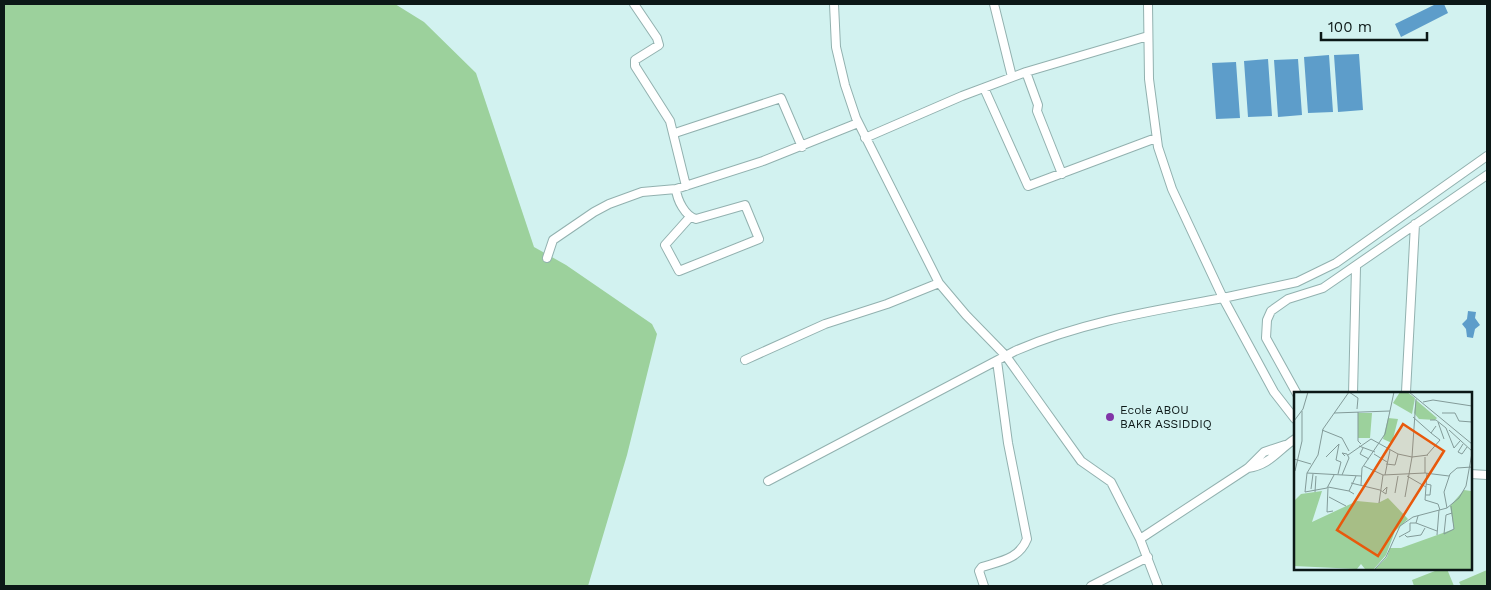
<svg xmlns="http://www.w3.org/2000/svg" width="1491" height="590" font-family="'Work Sans',sans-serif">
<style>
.green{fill:#9cd19c}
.water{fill:#5d9dca}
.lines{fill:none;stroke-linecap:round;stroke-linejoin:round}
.minor-casing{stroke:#92b1af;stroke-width:10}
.minor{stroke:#fff;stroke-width:8}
.poi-dot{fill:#8135a7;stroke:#d2f2f0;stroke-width:2}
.labels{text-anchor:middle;stroke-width:4.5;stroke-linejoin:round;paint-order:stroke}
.poi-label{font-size:12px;fill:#0c1817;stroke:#d2f2f0;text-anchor:start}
.inset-road{fill:none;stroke:#839b99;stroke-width:1}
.view{fill:#e8590c;fill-opacity:0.15;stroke:#e8590c;stroke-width:2.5}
.inset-edge{fill:none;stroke:#0c1817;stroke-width:2.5}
</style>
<rect width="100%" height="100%" fill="#d2f2f0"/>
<path class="green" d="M4,4H395L424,22L476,73L534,247L566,265L652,324L657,334L627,455L588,586H4Z
M1440,569H1447L1454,586H1414L1412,580Z
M1487,570V586H1461L1459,582Z"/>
<path class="water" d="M1436,4H1444L1448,13L1401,37L1395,24Z
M1359,54L1363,110L1338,112L1334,55Z
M1329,55L1333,112L1308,113L1304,57Z
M1268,59L1272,116L1248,117L1244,61Z
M1298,59L1302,115L1278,117L1274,60Z
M1236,62L1240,118L1216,119L1212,63Z
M1468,311L1476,312L1475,318L1480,325L1475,329L1473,338L1467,337L1466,329L1462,324L1467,319Z"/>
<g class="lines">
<g class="minor-casing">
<path id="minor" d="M634,4L657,38L659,45L635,60V66L670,121L686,186
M834,4L836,47L845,85L856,118L939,283L966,315L1006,356L1081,461L1111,482L1140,539
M994,4L1012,77
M1026,72L1038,105L1037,111L1062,174
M984,88L1028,186L1156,138
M675,133L781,98L802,147
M865,138L962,96L1026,72L1148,36
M676,189C677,200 685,216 696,219L745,205L759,239L679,271L665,245L690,217
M547,258L553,240L594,212L609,204L642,192L676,189L763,161L858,123
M745,360L825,324L887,304L939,283
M1406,392L1415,224
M1297,394L1266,338L1267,320L1271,311L1288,299L1323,288L1487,175
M1353,394L1356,267
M1295,419L1274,392L1223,298L1297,282L1336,263L1487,156
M1248,468C1270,465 1278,450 1295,439
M1470,474L1487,475
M768,481L1015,351C1081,322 1152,311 1223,298L1172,189L1158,147L1149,79L1148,4
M984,586L979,571L982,567C1001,561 1019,559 1027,539L1008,443L997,361
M1091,586L1148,557
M1158,586L1140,539L1248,468L1264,452L1285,445"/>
</g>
<use href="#minor" class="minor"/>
</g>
<circle class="poi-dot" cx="1110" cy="417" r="5"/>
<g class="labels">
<g class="poi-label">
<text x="1120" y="414">Ecole ABOU<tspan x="1120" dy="14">BAKR ASSIDDIQ</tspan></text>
</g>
</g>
<g transform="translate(1294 392)">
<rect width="178" height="178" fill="#d2f2f0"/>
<path d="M106,0H113L121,6L118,22L99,11ZM122,8L143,26L141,28L125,27L120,21ZM64,21H78L76,46H64ZM94,26L104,27L98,51L89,47ZM170,98L177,99V177H81L93,165L96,156H107L160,137L156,114ZM28,99L18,130L63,109L84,111L94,106L114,127L101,139L92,163L80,177H71L67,172L63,177L0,174V109L7,102Z" fill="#9cd19c"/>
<path class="inset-road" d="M55,0L64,6L63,17M115,0L178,52M122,7L118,65L134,63M129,10L139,8L178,14M64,20V49L67,52M40,21L96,19M148,21H161L165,29L178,30M119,25L137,41L142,34M136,28H142L152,36L160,56L166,49M0,29L9,17L14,0M144,30L150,47M28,38L48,46L55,59M155,38L178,59M169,52L164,60L168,62L173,55M65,54L81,60M69,56L66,62L75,67M80,62L93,70M54,63L77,47L104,62L118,65L111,105M133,63L146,48L137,41M32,65L45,52L42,68L47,70L44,82M131,65V81L155,84M0,67L17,72M92,72L101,73L104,62M70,74L89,83L131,81M1,79L8,49V19M13,81L67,84M133,81L131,108L144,112L146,118M40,83L33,96L11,100L13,81L24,63L29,37L55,0M48,83L55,66L53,62L48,61L51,64M91,83L96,58M113,84L132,95M57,91L86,98M67,93L68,76L91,42L100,0M34,95L33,120L39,119M34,95L55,99M17,97L19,82M86,98L92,102L93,95L89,99M21,100L22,84M101,101L104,84M60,102L55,99L62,84M132,103H136L137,93L132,92M35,105L52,114M85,111L89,83M157,114L160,137L150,142L152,123L158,121M153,116L150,100L156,82L163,76L178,75M122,131L143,139M111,143L113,145L127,143L131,136M143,143L145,118M105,145L116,139V131H122L124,124M81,177L92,165L106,134L119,125L153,116L165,106L172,94L178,61"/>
<path class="view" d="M109,32L150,59L84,164L43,138Z"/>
<rect width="178" height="178" class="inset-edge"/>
</g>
<rect width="1491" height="590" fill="none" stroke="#0c1817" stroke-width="10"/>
<path d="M1321 32v8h106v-8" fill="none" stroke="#0c1817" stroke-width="2.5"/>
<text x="1328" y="32" font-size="15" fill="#0c1817" stroke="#d2f2f0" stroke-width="4" paint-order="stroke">100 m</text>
</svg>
